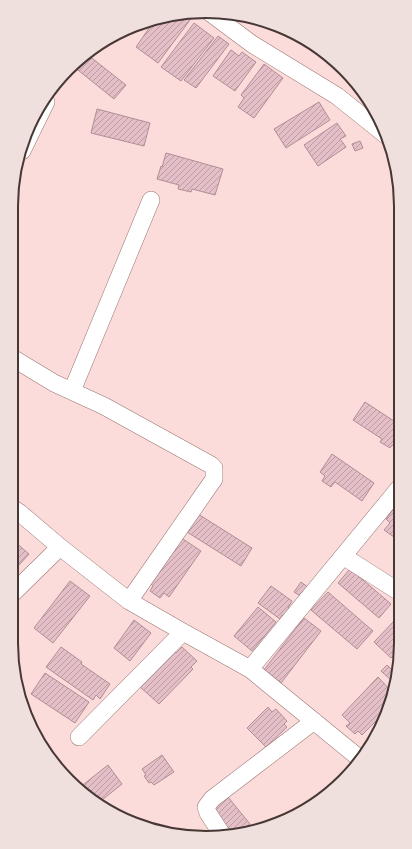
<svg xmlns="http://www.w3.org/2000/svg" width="412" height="849" font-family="Poppins,sans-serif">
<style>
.building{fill:url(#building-hatch);stroke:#b18d96}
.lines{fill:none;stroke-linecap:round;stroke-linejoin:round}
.minor-casing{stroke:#997573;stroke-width:18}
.minor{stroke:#fff;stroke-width:17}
.rim{fill:none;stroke:#473836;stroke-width:2}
</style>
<defs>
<pattern id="building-hatch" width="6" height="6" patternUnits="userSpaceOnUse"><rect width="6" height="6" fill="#e5bfc8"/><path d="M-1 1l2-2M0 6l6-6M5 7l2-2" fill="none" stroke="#bb9ca3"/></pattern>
</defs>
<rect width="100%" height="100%" fill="#fcdcda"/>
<path class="building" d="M191,14L193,16L158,63L136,47L154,21Z
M194,23L214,38L181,81L161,67Z
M218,36L229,44L196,88L184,80Z
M231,50L239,56L242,52L256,62L235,91L213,76Z
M88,55L126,85L114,99L73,66L74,64Z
M264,64L283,78L254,118L238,107L244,98L241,95Z
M319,102L330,120L286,148L274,129Z
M97,109L150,123L144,146L91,133Z
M337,123L346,136L340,139L346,147L318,166L304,145Z
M360,141L363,148L355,151L352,144Z
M166,153L223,169L215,195L192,189L191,192L178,189L179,185L157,179L161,166L162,167Z
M365,402L400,425V442L396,448L392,445L390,448L380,442L382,439L353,420Z
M332,454L374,483L362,501L335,482L331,487L322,481L325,476L320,472Z
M395,507L401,511V542L384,530L390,523L386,519Z
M198,514L252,548L241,566L187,532Z
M180,537L201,551L169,597L164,593L160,598L150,591L153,586L149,582Z
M14,541L29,554L11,574V545Z
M350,569L391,604L379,618L338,583Z
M70,581L90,596L53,643L34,628Z
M301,582L309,588L302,597L294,592Z
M271,586L292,601L288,608L291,610L286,618L282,615L280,619L258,603Z
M328,592L373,631L357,649L311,610Z
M258,607L276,622L252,651L234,636Z
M304,618L321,631L281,683L264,670Z
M134,620L151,633L130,661L114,648Z
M395,620L401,626V643L400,649L391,658L374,642Z
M61,647L82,662L81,664L110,684L100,699L96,695L93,700L46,667Z
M182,647L197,661L191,667L193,669L159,704L139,686L173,650L176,653Z
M387,665L395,673L394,680L392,681L381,671Z
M45,673L89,702L75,723L31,694Z
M378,677L391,691L388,709L362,735L358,731L355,734L346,726L350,723L342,715Z
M268,707L272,712L276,709L287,721L284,724L287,727L266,747L247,728Z
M162,755L174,772L154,785L151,782L149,783L144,776L146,775L142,769Z
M108,765L122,784L97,804L79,788Z
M228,797L250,824L236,835L231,836L210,811Z"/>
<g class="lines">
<g class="minor-casing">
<path id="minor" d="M209,12L252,44L337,96L387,136
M22,151L46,102
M11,357L54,383L104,406L211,465L214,468V479L129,601
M72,391L151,200
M11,507L20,513L60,547L129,601L183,632L250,669L359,758
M343,556L401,593
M11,595L60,547
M250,669L400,487
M79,737L183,632
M223,836L208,813L206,807L212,799L314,721"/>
</g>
<use href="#minor" class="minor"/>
</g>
<path d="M0 0H412V849H0ZM206 18H206A188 188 0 0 1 394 206V643A188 188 0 0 1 206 831H206A188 188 0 0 1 18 643V206A188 188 0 0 1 206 18Z" fill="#efdfdd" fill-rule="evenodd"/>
<path class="rim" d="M206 18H206A188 188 0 0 1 394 206V643A188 188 0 0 1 206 831H206A188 188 0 0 1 18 643V206A188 188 0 0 1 206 18Z"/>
</svg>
